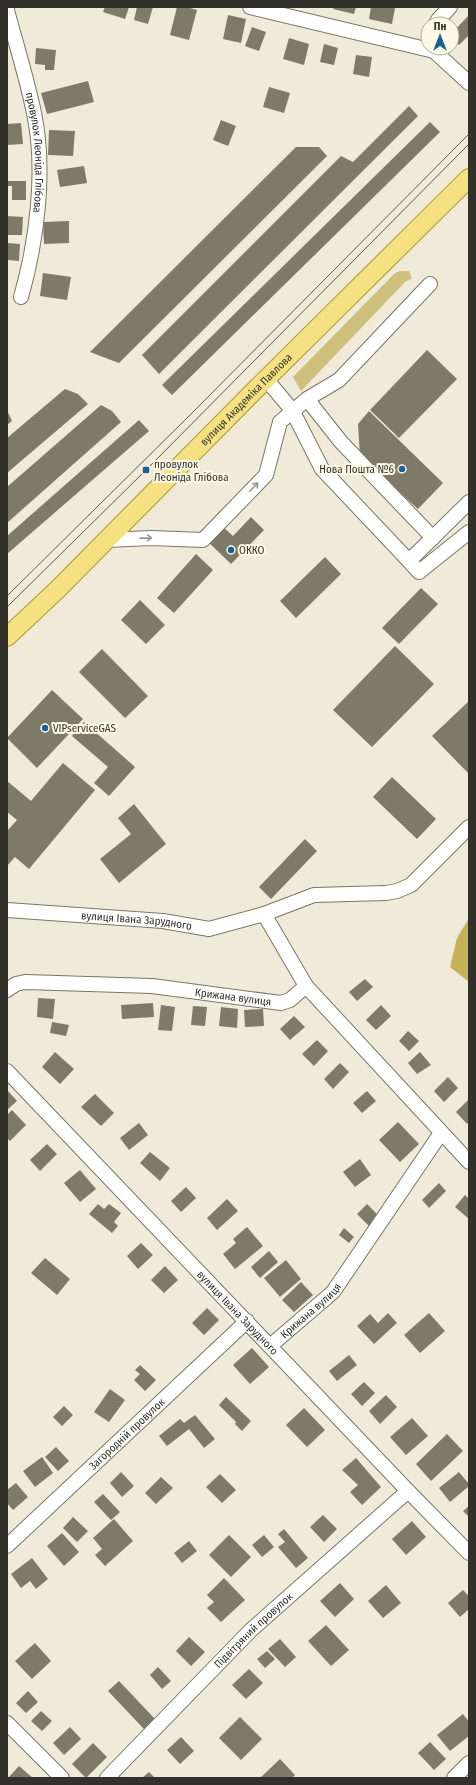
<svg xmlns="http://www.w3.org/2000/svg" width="476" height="1785" font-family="'Fira Sans Condensed',sans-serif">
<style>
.green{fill:#cfbf7c}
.water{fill:#c6b25b}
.building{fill:#7e7a68}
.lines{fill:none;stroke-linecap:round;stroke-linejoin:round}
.minor-casing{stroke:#7a7664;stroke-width:16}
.major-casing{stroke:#ad972d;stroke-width:20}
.minor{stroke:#fff;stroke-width:14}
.major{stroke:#f5e182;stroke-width:18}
.tram{stroke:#5b5a4f;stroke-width:1}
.oneway{stroke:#999894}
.poi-dot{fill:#1b6095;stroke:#fdf9e5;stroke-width:1.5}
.labels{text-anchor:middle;stroke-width:4;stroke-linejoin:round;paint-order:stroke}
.street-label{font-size:11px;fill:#33322a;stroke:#fdf9e5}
.poi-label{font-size:11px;fill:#33322a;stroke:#fdf9e5;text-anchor:start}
</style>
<rect width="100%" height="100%" fill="#f0ebd8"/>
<path class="green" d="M400,271H409L412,279L406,281L301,391L293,377L395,273Z"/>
<path class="water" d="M469,918V982L450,967L457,938Z"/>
<path class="building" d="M105,7H129L125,19L103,12Z
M137,7H153L148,24L134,20Z
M177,7H187L197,10L189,40L170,35Z
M334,7H356L354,14L333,9Z
M371,7L395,8L392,24L369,19Z
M228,15L246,19L241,43L223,39Z
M469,15V35L459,45L452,38V33Z
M252,27L266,32L259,51L245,46Z
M289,38L309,44L304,65L283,59Z
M324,44L338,48L334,65L320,62Z
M36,48L56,50L54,70H45V65L35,64Z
M356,55L372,57L369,77L353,74Z
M88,81L94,102L47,114L41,93Z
M269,87L290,93L284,113L263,107Z
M409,106L418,116L159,374L142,355L341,156L353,162Z
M221,120L236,126L228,146L213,140Z
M430,122L440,132L172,395L162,385Z
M21,123L23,144L7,145V124Z
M49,130L75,131L73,156L48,155Z
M296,147H319L327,156L119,363L90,352Z
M84,166L87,183L60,187L57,170Z
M7,181H26V200H12V186H7Z
M7,216L23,217L22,235H7Z
M69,221V243L44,244L43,222Z
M7,243L20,244L19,261L7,260Z
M43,273L71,277L67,300L40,296Z
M427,350L457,379L399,438L370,410Z
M65,389L78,394L88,404L7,473V438Z
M101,405L112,411L121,422L7,523V487Z
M7,410L12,421L7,425Z
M369,411L443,483L418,509L360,456L358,424Z
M139,420L149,431L7,554V536Z
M220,511L230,520L223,527L233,536L251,517L264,530L231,564L199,533Z
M196,554L213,570L174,613L157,598Z
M325,557L341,574L296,618L280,601Z
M421,588L438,604L399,644L382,628Z
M140,600L165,625L146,644L121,620Z
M395,646L434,684L372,747L333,710Z
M102,649L148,696L125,718L79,672Z
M52,690L83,719L37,768L7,738Z
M468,702L469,703V774L432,736Z
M84,722L135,767L109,796L94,783L108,767L72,736Z
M63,763L95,790L29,869L15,857L7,866V831L17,820L7,812V781L31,801Z
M392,777L436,819L417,839L373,797Z
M134,804L166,844L119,883L100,859L131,834L118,818Z
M305,839L317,851L271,899L259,887Z
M365,979L373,987L357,1001L349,992Z
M38,998L55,999L53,1019L37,1017Z
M153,1003L154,1017L122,1019L121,1005Z
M161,1005L175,1007L172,1031L158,1030Z
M381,1005L391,1016L376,1030L366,1020Z
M193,1006L207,1007L205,1026L191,1025Z
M221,1007L238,1009L237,1028L219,1026Z
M263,1009L264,1026L245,1027L244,1010Z
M294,1016L305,1027L290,1040L280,1029Z
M52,1022L69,1025L66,1036L50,1033Z
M408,1031L419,1041L409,1051L399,1041Z
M317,1040L328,1051L314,1066L302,1054Z
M55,1052L74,1069L60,1084L42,1067Z
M420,1052L431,1065L417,1074L408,1063Z
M340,1063L349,1072L333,1089L324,1079Z
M448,1077L458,1088L444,1102L434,1091Z
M8,1091L17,1101L7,1110V1092Z
M367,1091L376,1101L362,1113L353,1103Z
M95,1094L114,1113L101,1126L81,1107Z
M469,1099V1122L467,1124L456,1112Z
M12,1110L26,1125L10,1141L7,1138V1115Z
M398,1122L419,1144L400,1162L379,1140Z
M139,1123L148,1135L129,1150L120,1138Z
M47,1144L57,1154L40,1171L30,1160Z
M150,1152L170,1168L160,1181L140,1163Z
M360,1159L371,1175L355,1187L343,1172Z
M80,1170L96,1189L80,1202L64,1183Z
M439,1183L446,1191L429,1208L422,1200Z
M186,1187L196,1198L181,1212L171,1201Z
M465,1195L469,1199V1219L455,1207Z
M227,1199L238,1211L217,1230L207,1218Z
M98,1204L104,1209L109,1204L121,1213L114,1222L118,1226L112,1233L89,1214Z
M367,1204L379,1216L369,1226L357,1214Z
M247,1227L263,1246L235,1269L223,1254L236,1243L233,1239Z
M344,1228L354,1237L349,1243L339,1235Z
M141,1243L153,1255L138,1269L127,1256Z
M269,1251L278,1262L260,1278L251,1267Z
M45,1258L70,1279L57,1295L31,1273Z
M286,1260L301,1279L280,1297L264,1278Z
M165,1266L178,1280L164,1293L151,1280Z
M301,1282L313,1295L294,1312L282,1300Z
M207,1308L219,1320L204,1335L192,1323Z
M388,1313L397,1323L374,1344L357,1326L370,1314L378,1323Z
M429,1313L445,1331L420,1353L404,1335Z
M252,1348L269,1367L250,1384L233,1365Z
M349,1355L357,1365L337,1381L329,1371Z
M140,1365L156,1380L145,1391L134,1380L140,1374L135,1370Z
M364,1382L375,1393L362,1406L351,1394Z
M110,1389L125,1400L109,1422L94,1412Z
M386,1395L397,1407L380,1424L369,1411Z
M226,1397L251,1421L242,1431L235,1424L236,1422L219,1405Z
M64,1406L73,1415L62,1426L53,1417Z
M304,1408L325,1430L307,1447L286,1425Z
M195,1415L215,1439L204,1448L189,1429L167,1446L159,1436L180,1419L184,1423Z
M412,1418L428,1436L406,1455L390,1437Z
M447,1434L463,1451L431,1481L416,1464Z
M56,1447L69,1461L58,1471L45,1457Z
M42,1457L53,1473L35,1487L23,1471Z
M356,1458L381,1487L362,1505L350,1492L358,1485L342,1470Z
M121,1472L134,1486L122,1497L110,1483Z
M459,1472L469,1484V1486L450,1502L439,1488Z
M220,1474L236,1490L222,1503L206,1487Z
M161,1477L173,1488L156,1504L145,1493Z
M16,1483L28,1497L13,1510L7,1503V1490Z
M103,1494L120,1512L111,1520L94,1502Z
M469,1506V1517L463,1511Z
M323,1515L337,1529L324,1542L310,1527Z
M73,1517L88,1531L77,1542L63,1528Z
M114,1519L133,1541L105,1566L95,1555L102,1549L93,1538Z
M412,1521L426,1537L406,1555L392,1539Z
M284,1529L308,1558L296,1568L278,1547L285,1542L278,1534Z
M62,1533L79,1552L64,1566L47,1546Z
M229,1535L251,1557L231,1577L209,1555Z
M264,1535L274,1547L262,1557L252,1545Z
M189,1541L197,1551L182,1563L174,1553Z
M32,1558L48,1579L36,1589L30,1581L21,1588L11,1574Z
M224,1578L245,1600L221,1622L207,1608L214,1602L207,1595Z
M340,1583L354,1599L335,1617L320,1601Z
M386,1585L401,1603L383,1618L368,1601Z
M463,1590L469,1596V1609L460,1617L448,1603Z
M326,1625L349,1650L331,1666L308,1641Z
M189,1637L205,1652L191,1666L176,1651Z
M280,1639L296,1657L285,1667L268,1649Z
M35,1643L51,1661L32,1679L15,1661Z
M267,1651L275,1659L265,1668L257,1659Z
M158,1667L171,1681L162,1689L150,1675Z
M249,1669L263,1683L246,1699L232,1685Z
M119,1681L155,1719L144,1729L108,1691Z
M28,1691L38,1702L26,1713L16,1703Z
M41,1711L52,1721L42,1731L31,1721Z
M463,1714L469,1722V1736L450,1751L437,1735Z
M240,1717L262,1739L241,1760L219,1738Z
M70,1727L81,1739L64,1755L53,1743Z
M181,1737L194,1751L180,1764L167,1750Z
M430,1742L446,1759L434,1770L418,1753Z
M93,1743L107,1757L86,1778L72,1764Z
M280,1759L295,1775L292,1778H260Z
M19,1766L33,1778H8Z
M149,1772L155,1778H142Z"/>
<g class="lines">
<g class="minor-casing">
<g id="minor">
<path d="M250,7L434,51L469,83"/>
<path id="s1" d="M7,10C16,44 27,79 34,113C46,170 37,241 21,297"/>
<path d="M436,24L438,20L450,7"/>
<path d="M266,379L292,410L322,469L409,561L469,502"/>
<path d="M307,399L341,442L433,538"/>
<path d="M107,540L151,538L203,540L266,475L280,422L307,399L339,380L430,284"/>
<path d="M409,561L419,572L469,532"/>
<path id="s2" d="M7,910L163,921L209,929L264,914L314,895L386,893L397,891L411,885L469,827"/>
<path d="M264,914L306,986"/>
<path id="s3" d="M7,990L16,984L25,982L152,986L281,1003L290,1000L306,986L469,1162"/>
<path id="s4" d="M7,1071L408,1491L469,1553"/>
<path id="s5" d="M270,1346L333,1292L441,1133"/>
<path id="s6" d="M7,1546L247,1321"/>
<path d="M7,1723L62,1778"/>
<path id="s7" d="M107,1778L251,1630L408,1491"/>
<path d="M454,1778L469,1763"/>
</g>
</g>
<g class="major-casing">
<g id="major">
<path id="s8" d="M7,637L58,589L256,389L469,178"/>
</g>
</g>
<use href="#minor" class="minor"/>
<use href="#major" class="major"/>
<path class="tram" d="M7,596L189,416L469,134
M7,607L146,470L469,144"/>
</g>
<defs><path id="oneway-shaft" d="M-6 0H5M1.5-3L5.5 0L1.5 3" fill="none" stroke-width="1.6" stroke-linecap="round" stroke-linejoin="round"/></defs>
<g class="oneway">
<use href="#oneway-shaft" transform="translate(254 487) rotate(-46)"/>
<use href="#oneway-shaft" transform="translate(146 538) rotate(-1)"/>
</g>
<g class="poi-dot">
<circle cx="402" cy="469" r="4"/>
<rect x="142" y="466" width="8" height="8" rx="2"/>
<circle cx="231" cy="550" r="4"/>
<circle cx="45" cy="728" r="4"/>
</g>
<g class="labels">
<g class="street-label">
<text dy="4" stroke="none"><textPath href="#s1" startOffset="146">провулок Леоніда Глібова</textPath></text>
<text dy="4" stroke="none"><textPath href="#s8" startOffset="337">вулиця Академіка Павлова</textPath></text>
<text dy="4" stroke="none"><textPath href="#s2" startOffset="130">вулиця Івана Зарудного</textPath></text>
<text dy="4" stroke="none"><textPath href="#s3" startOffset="229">Крижана вулиця</textPath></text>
<text dy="4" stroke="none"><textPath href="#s5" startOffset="54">Крижана вулиця</textPath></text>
<text dy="4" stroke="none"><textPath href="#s4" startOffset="334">вулиця Івана Зарудного</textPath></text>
<text dy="4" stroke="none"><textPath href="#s6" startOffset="164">Загородній провулок</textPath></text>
<text dy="4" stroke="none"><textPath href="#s7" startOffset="208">Підвітряний провулок</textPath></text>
</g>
<g class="poi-label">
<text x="154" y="468">провулок<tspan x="154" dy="13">Леоніда Глібова</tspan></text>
<text x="394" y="473" text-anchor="end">Нова Пошта №6</text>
<text x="239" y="554">ОККО</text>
<text x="53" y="732">VIPserviceGAS</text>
</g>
</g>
<rect width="476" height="1785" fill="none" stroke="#33322a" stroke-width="16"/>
<g transform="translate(440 36)"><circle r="19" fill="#fdf9e5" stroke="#aca99a"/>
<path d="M0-3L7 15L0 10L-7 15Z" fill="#1b6095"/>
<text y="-6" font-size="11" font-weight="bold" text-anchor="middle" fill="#33322a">Пн</text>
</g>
</svg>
